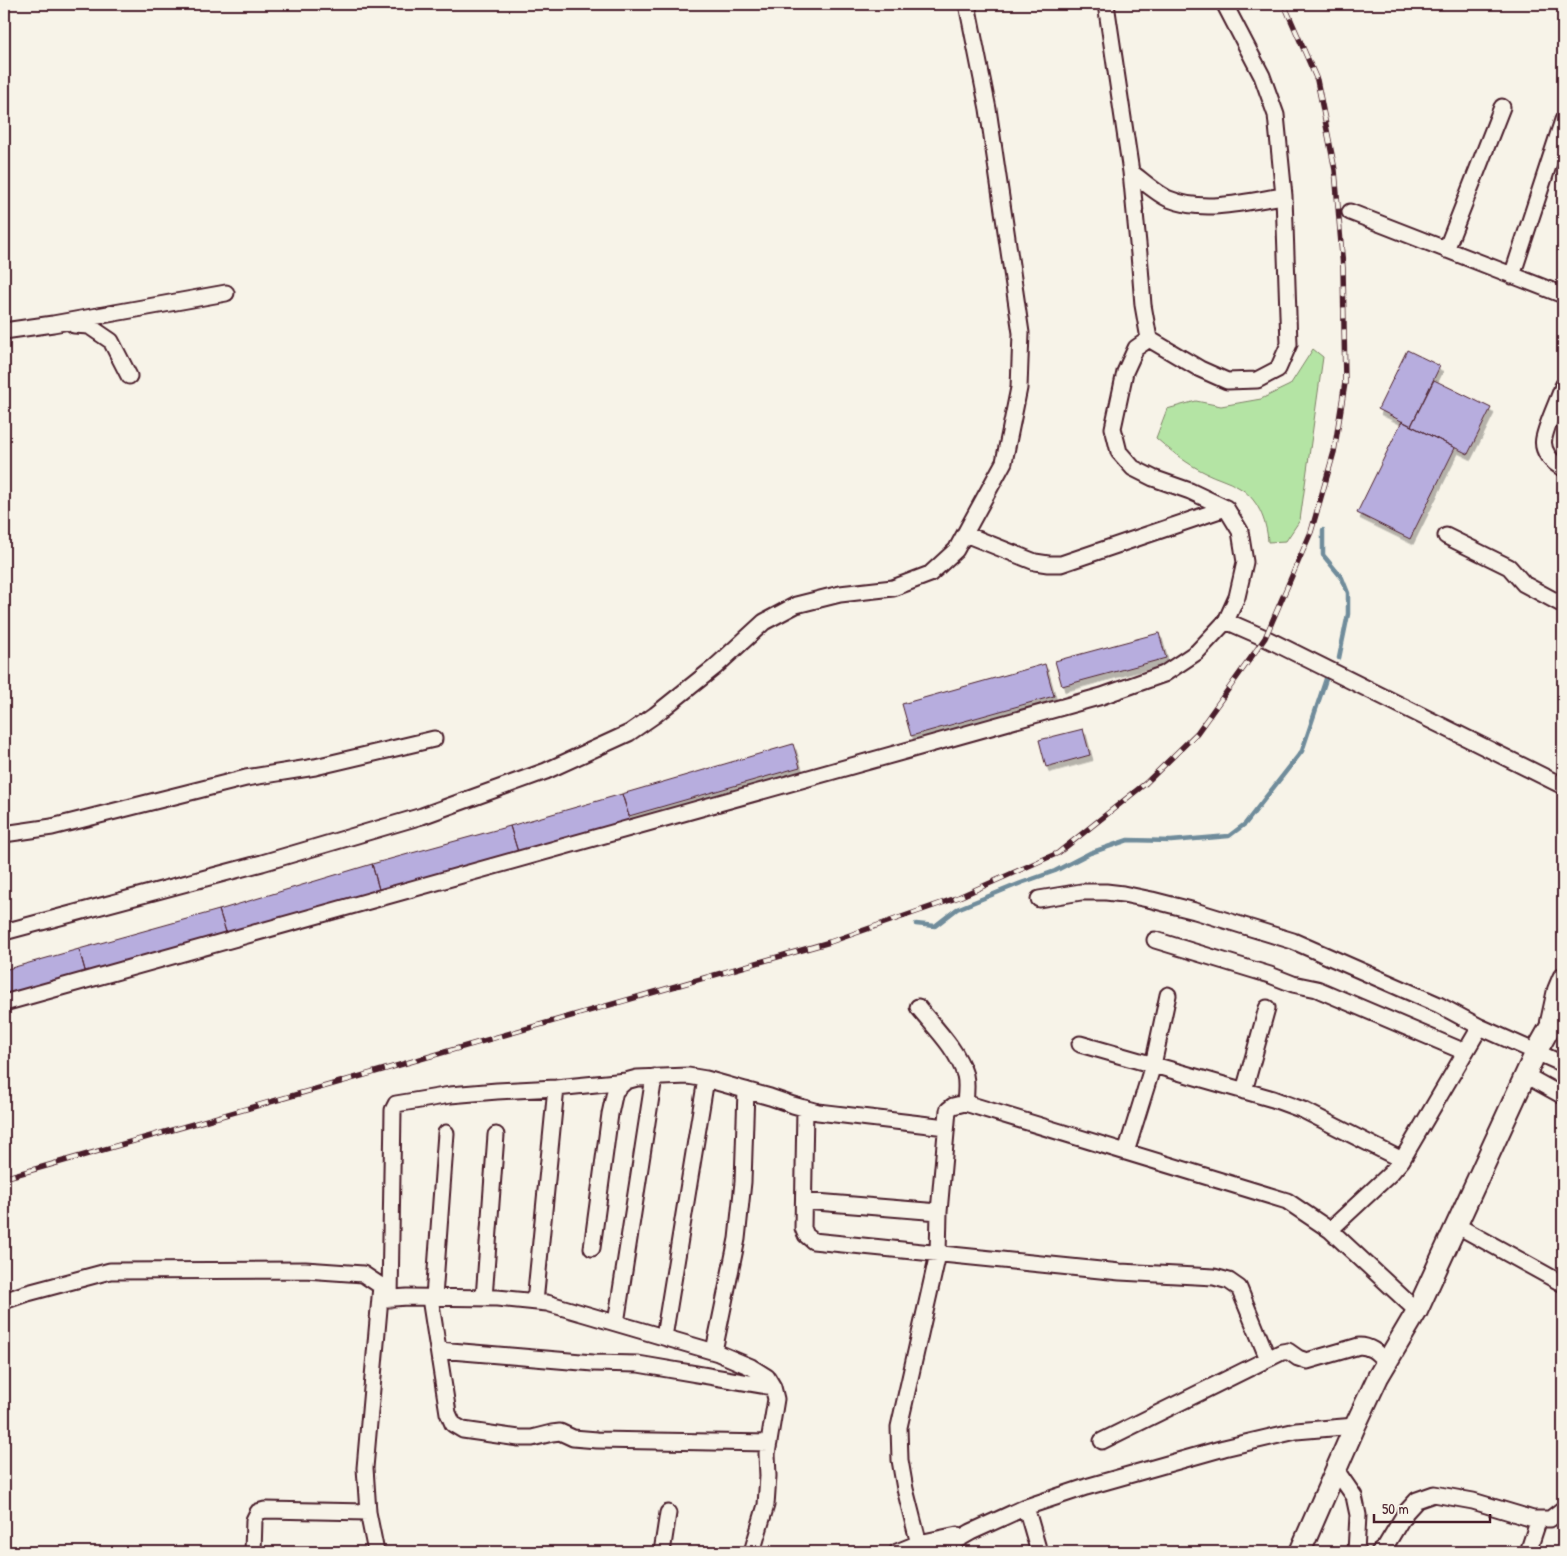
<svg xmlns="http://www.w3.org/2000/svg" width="1567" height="1556" font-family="'Patrick Hand',sans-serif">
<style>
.green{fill:#b4e4a4;stroke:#7f8268}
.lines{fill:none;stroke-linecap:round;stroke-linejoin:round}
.stream{stroke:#6f8c9b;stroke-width:4.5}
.building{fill:#b7adde;stroke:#4a1f2b;filter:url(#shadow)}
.minor-casing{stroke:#4a1f2b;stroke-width:19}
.major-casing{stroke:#4a1f2b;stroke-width:24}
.minor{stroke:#f7f3e8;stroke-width:15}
.major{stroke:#f7f3e8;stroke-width:20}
.rail-casing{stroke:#4a1f2b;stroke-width:5.5}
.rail{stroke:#f7f3e8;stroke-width:4;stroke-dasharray:11;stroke-linecap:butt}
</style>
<defs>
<filter id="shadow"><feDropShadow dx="3" dy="5.5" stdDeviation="0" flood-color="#0004"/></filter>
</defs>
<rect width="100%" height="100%" fill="#f7f3e8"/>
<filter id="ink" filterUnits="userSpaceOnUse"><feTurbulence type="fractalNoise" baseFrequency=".02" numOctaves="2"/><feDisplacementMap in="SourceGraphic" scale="10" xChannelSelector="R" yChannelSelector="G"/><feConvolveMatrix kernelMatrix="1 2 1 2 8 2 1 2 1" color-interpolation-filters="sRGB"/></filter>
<g filter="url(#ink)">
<path class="green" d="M1313,349L1323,357L1300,520L1286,541L1268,542C1267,521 1257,497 1238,487C1228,481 1216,478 1206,473C1187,464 1172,452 1156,438L1167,409L1196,401L1221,406L1261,399L1290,385Z"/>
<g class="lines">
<path class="stream" d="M1323,530V555L1342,578L1348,593V614L1339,658
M916,924L935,926L957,909L1021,883L1055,871L1090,853L1128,840L1171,841L1229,836L1245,824L1302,751L1326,679"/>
</g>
<path class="building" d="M1407,350L1440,366L1411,426L1378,409Z
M1434,380L1491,408L1468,454L1411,426Z
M1402,421L1455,448L1410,539L1357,513Z
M1159,633L1166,658L1062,686L1055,661Z
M1045,664L1054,696L911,736L902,704Z
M1083,729L1090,755L1046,767L1039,740Z
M793,744L800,767L629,816L622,794Z
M622,794L630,820L518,852L510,826Z
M510,826L518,852L380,893L372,864Z
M372,864L380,893L227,935L219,910Z
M219,910L227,935L86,974L79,949Z
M79,949L86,974L4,998V970Z"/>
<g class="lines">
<g class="minor-casing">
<path id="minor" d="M1106,4L1131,172L1139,254L1143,305L1149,339L1200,369L1227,381L1257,380L1278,369L1289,344L1284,196L1276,115L1262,76L1225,5
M1131,172C1142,180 1157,194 1169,199C1205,214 1247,201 1284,196
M1350,212L1563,295
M1446,250L1502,107
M1512,276L1563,120
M74,325L89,326L111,341L129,376
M4,331L53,324L226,293
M1563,386C1558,401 1547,423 1544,438C1541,451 1552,463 1563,468
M965,534L1035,562L1048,564H1061L1226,508
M1446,536L1509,567L1524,584L1563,605
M1226,621L1265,638L1563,786
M4,834L52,827L246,778L315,767L434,739
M1039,899L1081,892H1106L1123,894L1152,900L1195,911L1293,941L1439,1005L1480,1027L1563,1064
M4,932L262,863L422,816L546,771L629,733L655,715L715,667L764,622L796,605L840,594L893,588L930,574L956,550L1004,462L1019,388L1021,333L988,109L967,4
M1155,940L1270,975L1293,984L1317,989L1465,1052
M4,1003L1102,696L1164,674L1197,652L1226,621L1237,597L1245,562L1240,531L1226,508L1190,491L1153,478L1133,468L1119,452L1113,428L1125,372L1136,348L1149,339
M918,1007C935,1028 957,1049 965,1075C967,1083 966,1094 965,1103
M1080,1044L1273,1099L1303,1110L1402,1160
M1525,1075L1563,1096
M1244,1091L1267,1008
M805,1108L803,1228L806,1235L813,1241L1120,1272L1214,1277L1229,1281L1239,1288L1268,1359
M1126,1152L1153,1065L1168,995
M804,1201L939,1212
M1456,1225L1563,1284
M1330,1230L1390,1174L1402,1160L1480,1027
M592,1248L610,1114L615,1091L626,1081L637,1078L688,1076L706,1079L770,1097L793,1105L818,1112L946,1127
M434,1297L446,1133
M430,1298L448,1413L453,1424L463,1430L519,1438H532L552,1433L560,1432L573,1438L597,1440L769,1443
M484,1298L496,1135
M380,1299L407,1297L497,1298L547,1303L718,1353L751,1367L767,1377L773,1387L776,1399L767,1454L768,1476L766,1505L752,1552
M390,1299L393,1110L396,1104L450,1095L497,1091L556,1088L626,1081
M4,1301L24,1294L110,1271L305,1270L363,1274L381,1286L365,1468L368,1512L376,1552
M535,1302L556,1088
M616,1323L654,1077
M664,1337L706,1079
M439,1350L593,1363L638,1364L773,1387
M714,1351L737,1239L743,1182L746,1090
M1102,1441L1282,1352L1288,1351L1298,1358L1307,1361L1359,1346C1372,1346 1378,1354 1387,1363
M1336,1470L1354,1496L1358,1515L1356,1552
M1026,1507L1039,1552
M253,1552L254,1520L258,1512L265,1510L368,1512
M662,1552L668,1513
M897,1552L919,1543L957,1535
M921,1552L905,1489L900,1460L899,1427L938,1254L939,1212L948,1110L953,1106L965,1103L1287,1201L1330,1230L1417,1311
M936,1552L971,1532L1026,1507L1086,1487L1224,1448L1296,1431L1355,1426
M1379,1552L1385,1547L1406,1512L1417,1500L1434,1494L1473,1501L1533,1519H1550L1563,1509
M1528,1552L1539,1519"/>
</g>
<g class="major-casing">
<path id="major" d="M1551,1022L1558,990L1563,978
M1300,1552L1355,1426L1378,1377L1417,1311L1536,1052L1549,1029L1563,1009"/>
</g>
<use href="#minor" class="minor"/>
<use href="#major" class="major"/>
<g class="rail-casing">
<path id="rail" d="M4,1178L830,942L959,897L1058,853L1146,783L1197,733L1265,638L1311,532L1334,452L1345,383L1343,268L1335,170L1317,80L1284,4"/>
</g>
<use href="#rail" class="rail"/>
</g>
</g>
<rect width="1567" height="1556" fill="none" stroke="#f7f3e8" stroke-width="20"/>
<rect x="10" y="10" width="1547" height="1536" fill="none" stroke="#4a1f2b" stroke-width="2" filter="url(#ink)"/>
<path d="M1374 1514v8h116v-8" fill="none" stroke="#4a1f2b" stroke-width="2.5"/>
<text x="1382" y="1514" font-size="15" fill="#4a1f2b" stroke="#f7f3e8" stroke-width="4" paint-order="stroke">50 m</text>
</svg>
